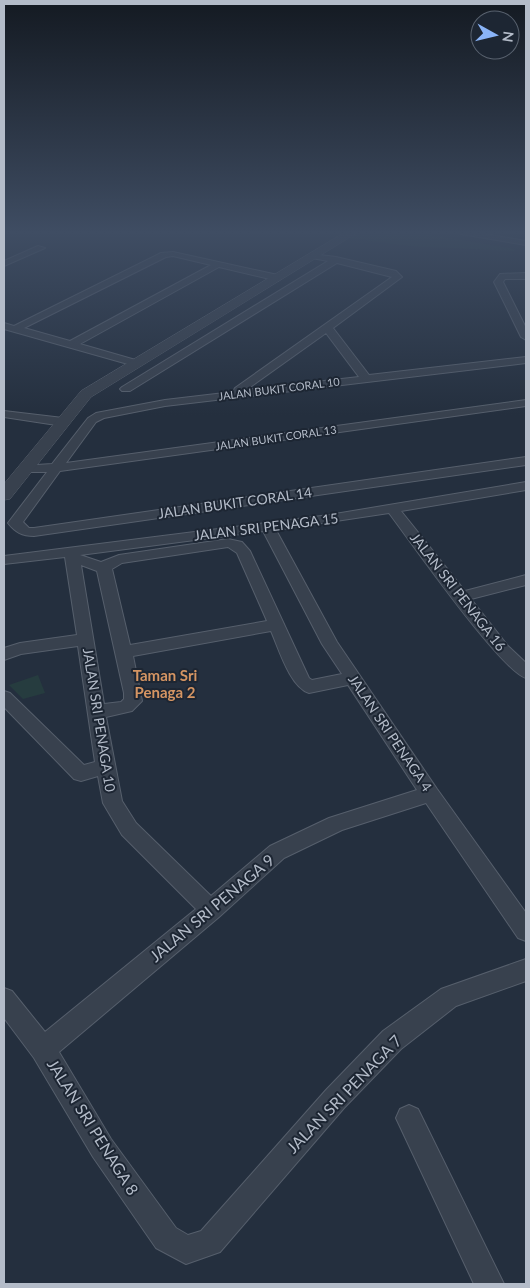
<svg xmlns="http://www.w3.org/2000/svg" width="530" height="1288" font-family="Lato,sans-serif">
<style>
.green{fill:#263c3f}
.lines{fill:none;stroke-linecap:round;stroke-linejoin:round}
.minor-casing{stroke:#565f6c;stroke-width:2}
.tertiary-casing{stroke:#565f6c;stroke-width:1}
.minor{fill:#38414e;fill-rule:evenodd}
.tertiary{fill:#38414e;fill-rule:evenodd}
.labels{text-anchor:middle;stroke-width:4;stroke-linejoin:round;paint-order:stroke}
.far-street-label{font-size:11px;fill:#b4bcc9;stroke:#1d2633}
.street-label{font-size:14px;fill:#b4bcc9;stroke:#1d2633}
.neighbourhood-label{font-size:15px;font-weight:bold;fill:#d59563;stroke:#1d2633}
.near-street-label{font-size:16px;fill:#b4bcc9;stroke:#1d2633}
</style>
<rect width="100%" height="100%" fill="#242f3e"/>
<path class="green" d="M355,234H425L515,249L514,251L408,246L349,238Z
M38,675L45,693L23,699L9,685Z"/>
<g class="lines">
<g class="minor-casing">
<path id="minor" d="M461,234H484L526,241V245Z
M38,246L45,248L4,266V261Z
M173,252L278,275L282,278L278,281L219,267L80,344L139,361L140,363L135,366L4,329V323L14,326L161,253ZM173,256L211,265L70,341L24,328L166,257Z
M312,254L336,257L396,271L402,277L333,328L369,375L526,357V363L165,406L104,418L96,422L66,463L526,400V406L60,471L23,522L29,528H34L526,457V465L34,536C22,536 15,532 8,523L47,472H21L19,469L21,466L52,464L88,418L96,413L165,400L233,392L235,388L392,277L337,263L130,391H122L120,389L122,387L328,261L312,258ZM326,333L359,377L246,390Z
M526,273V279H505L503,282L526,328V340L521,337L494,282L500,274Z
M4,411L63,418L69,422L63,426L4,417Z
M526,482V490L401,511L465,591L526,575V585L471,599L508,646L526,663V678C500,670 411,542 389,513L276,530L337,642L437,789L526,913V941L518,938L426,803L342,830L284,858L219,917L59,1052L111,1139L176,1228L188,1235L201,1231L326,1090L383,1031L441,989L526,959V981L456,1006L401,1049L344,1108L220,1252L186,1264L156,1248L93,1157L34,1058L4,1018V988L12,991L45,1032L196,909L122,835L103,803L98,776L81,781L74,779L4,707V691L10,693L84,765L95,762L78,646L21,654L4,660V648L20,643L77,635L65,557L4,564V556L329,515ZM263,531L322,644L342,674L312,680L309,678L250,551L242,542L228,539L119,555L101,562L80,555ZM228,547L237,553L267,621L130,645L112,569L122,563ZM81,565L97,571L124,693V699L121,702L104,704ZM271,631C279,649 290,687 309,693L348,685L417,790L329,818L270,846L211,896L136,823L122,801L106,717L132,711L142,701L133,656Z
M409,1105L418,1109L504,1284H474L396,1118L400,1109Z"/>
</g>
<g class="tertiary-casing">
<path id="tertiary" d="M342,234H355L91,397L10,499L4,500V484L81,391Z"/>
</g>
<use href="#minor" class="minor"/>
<use href="#tertiary" class="tertiary"/>
</g>
<linearGradient id="sky" x2="0" y2="1"><stop stop-color="#141a22"/><stop offset="0.56" stop-color="#3f4d63"/><stop offset="1" stop-color="#3f4d63" stop-opacity="0"/></linearGradient>
<rect width="530" height="415" fill="url(#sky)"/>
<g class="labels">
<g class="far-street-label">
<text transform="translate(279 389) rotate(-7)" y="4">JALAN BUKIT CORAL 10</text>
<text transform="translate(276 438) rotate(-8)" y="4">JALAN BUKIT CORAL 13</text>
</g>
<g class="street-label">
<text transform="translate(235 503) rotate(-8)" y="5">JALAN BUKIT CORAL 14</text>
<text transform="translate(266 527) rotate(-7)" y="5">JALAN SRI PENAGA 15</text>
<text transform="translate(458 592) rotate(52)" y="5">JALAN SRI PENAGA 16</text>
<text transform="translate(99 720) rotate(81)" y="5">JALAN SRI PENAGA 10</text>
<text transform="translate(390 733) rotate(56)" y="5">JALAN SRI PENAGA 4</text>
</g>
<g class="neighbourhood-label">
<text x="165" y="681">Taman Sri<tspan x="165" dy="17">Penaga 2</tspan></text>
</g>
<g class="near-street-label">
<text transform="translate(212 908) rotate(-40)" y="6">JALAN SRI PENAGA 9</text>
<text transform="translate(344 1094) rotate(-46)" y="6">JALAN SRI PENAGA 7</text>
<text transform="translate(93 1127) rotate(58)" y="6">JALAN SRI PENAGA 8</text>
</g>
</g>
<rect width="530" height="1288" fill="none" stroke="#b4bcc9" stroke-width="10"/>
<g transform="translate(495 35) rotate(98)"><circle r="24" fill="#1d2633" stroke="#59626f"/>
<path d="M0-4L9 19L0 12L-9 19Z" fill="#8ab4f8"/>
<text y="-8" font-size="14" font-weight="bold" text-anchor="middle" fill="#b4bcc9">N</text>
</g>
</svg>
